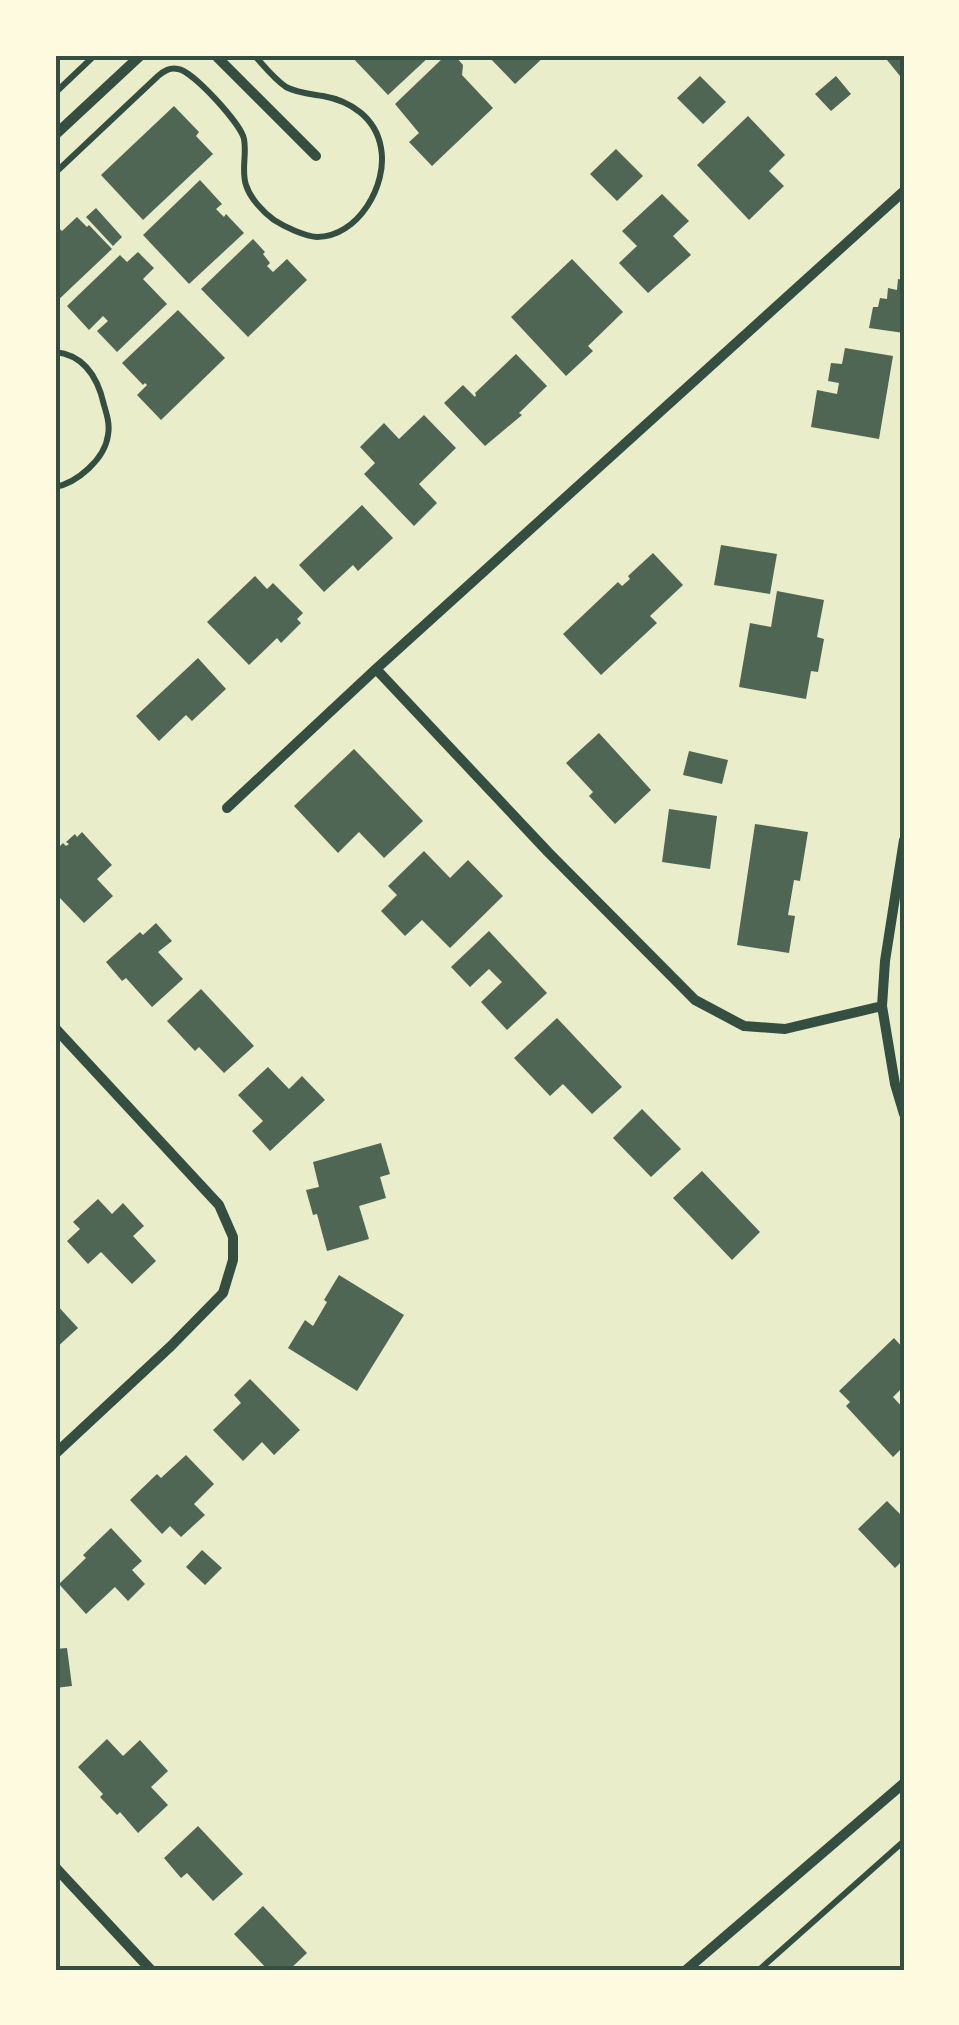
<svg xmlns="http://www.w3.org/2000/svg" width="959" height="2025" font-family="'Public Sans',sans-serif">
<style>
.building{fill:#4f6655}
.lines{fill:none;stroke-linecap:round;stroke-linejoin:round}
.path{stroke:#344e41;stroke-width:6}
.minor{stroke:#344e41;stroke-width:10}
.neatline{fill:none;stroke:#344e41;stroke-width:4}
</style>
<rect width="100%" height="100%" fill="#e9edc9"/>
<path class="building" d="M350,55H431L388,95Z
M487,55H546L515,84Z
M883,55H904V81Z
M455,56L463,65L462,75L493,108L432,166L409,142L419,133L395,104L444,57Z
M700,76L726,102L703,124L677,98Z
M836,76L851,94L831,111L815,94Z
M174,106L199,132L196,136L213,154L143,220L101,175Z
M748,116L785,155L769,171L784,186L749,220L697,165Z
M616,149L643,176L617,201L590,174Z
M200,180L222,204L216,209L224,217L226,214L244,233L189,284L143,235Z
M662,194L689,221L673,236L691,255L648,293L619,263L637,246L622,231Z
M96,208L122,237L113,246L86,217Z
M77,217L87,227L89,225L112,249L55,303V232L59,228L62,231Z
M253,239L265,252L263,254L270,263L267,266L273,272L287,259L307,280L248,337L201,289Z
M138,252L154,268L143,279L167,304L117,352L97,331L108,321L103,316L89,330L67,306L120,255L127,262Z
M572,259L623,312L588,346L593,351L566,376L511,317Z
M898,279L904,280V333L869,328L873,307H878L880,298L887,299L888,288L897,290Z
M178,310L225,358L161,420L137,395L147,385L145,383L143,385L122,363Z
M845,348L893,356L879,439L811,427L817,390L837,394L839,383L828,381L831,363L842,364Z
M516,354L547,386L519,413L522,415L485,446L444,403L463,385L475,397L476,395L475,393Z
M424,415L456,448L419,484L437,503L414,526L364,474L375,463L360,447L384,423L399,439Z
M362,505L393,538L358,571L353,565L324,592L299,565Z
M721,545L777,554L770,594L714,585Z
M653,553L683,585L650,616L657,623L601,675L563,634L618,582L622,586L630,579L628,576Z
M255,576L267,589L273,583L303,613L297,619L301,623L281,643L277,638L249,665L207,622Z
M777,591L824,600L817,637L824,639L818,672L811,671L806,699L739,687L750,623L771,627Z
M198,658L226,689L192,721L186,715L159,741L136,716Z
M599,733L651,790L615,824L589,796L593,792L566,763Z
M354,749L423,821L384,858L359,832L338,853L294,806Z
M689,751L728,760L722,784L683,775Z
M669,809L717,816L710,869L662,862Z
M755,824L808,832L800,881L794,880L788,915L795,916L789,953L737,945Z
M82,832L112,865L97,879L113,896L84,923L59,897L55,900V851L63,843L66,846L69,844L66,842L75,834L77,837Z
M424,851L450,878L468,860L503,896L450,948L422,920L405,936L381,911L397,895L388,886Z
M156,923L172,941L158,952L183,979L152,1007L126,978L122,981L106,962L140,932L143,935Z
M489,931L547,993L507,1030L481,1002L502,982L489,969L470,987L451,967Z
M201,989L254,1046L224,1073L199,1047L195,1051L167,1021Z
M557,1018L622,1087L592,1114L563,1084L550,1096L514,1058Z
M268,1067L289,1089L302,1076L325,1100L270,1151L252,1131L263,1121L238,1095Z
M642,1109L681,1149L651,1177L613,1138Z
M381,1143L390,1174L380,1177L386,1198L359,1206L369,1239L327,1251L317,1214L313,1215L306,1190L319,1187L313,1162Z
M702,1171L760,1232L732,1260L673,1198Z
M98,1199L112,1214L123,1203L144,1226L133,1236L156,1261L132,1284L101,1252L88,1264L67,1241L80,1229L73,1222Z
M339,1275L404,1315L357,1391L288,1348L305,1320L313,1326L327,1302L324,1300Z
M55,1303L78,1328L55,1349Z
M894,1338L904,1349V1386L893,1397L904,1409V1446L893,1457L846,1406L850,1402L839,1391Z
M250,1379L300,1430L274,1455L262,1442L243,1461L213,1430L241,1403L234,1395Z
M186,1455L214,1484L194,1504L205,1515L181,1537L170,1526L162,1534L130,1500L157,1474L161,1478Z
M887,1501L904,1518V1567L900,1563L895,1568L858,1529Z
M111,1528L142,1561L132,1570L145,1584L128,1601L115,1587L86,1614L59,1584L86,1558L83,1555Z
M202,1550L222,1568L205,1585L186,1567Z
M67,1648L72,1686L55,1688V1649Z
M107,1739L123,1756L140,1740L168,1771L151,1787L168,1805L138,1833L120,1812L117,1815L100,1797L103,1794L78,1767Z
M198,1826L243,1874L213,1901L187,1873L181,1878L164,1858Z
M263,1906L307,1953L289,1970H268L234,1934Z"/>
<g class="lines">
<path class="path" d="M55,93L95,55
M55,173L158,76C164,71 170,67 178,69C193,71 241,124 244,139C247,154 241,171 246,185C250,198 263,212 274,220C285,227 304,236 317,237C358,237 388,185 381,148C376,118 351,101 323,96C311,94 297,93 286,87C274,79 264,66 254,55
M55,352C85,355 98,378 104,405C107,415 110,425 108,435C105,459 77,483 55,487
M759,1970L904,1841"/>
<path class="minor" d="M215,55L316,156
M55,135L141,55
M376,669L548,852L695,1000L744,1026L785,1029L882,1006
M227,808L376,669L904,191
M904,840L885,961L882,1006L895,1084L904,1114
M55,1028L219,1205L233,1237V1260L223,1293L171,1346L55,1454
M55,1867L151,1970
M686,1970L904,1783"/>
</g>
<rect width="959" height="2025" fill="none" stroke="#fefae0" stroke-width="115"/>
<rect x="58" y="58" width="844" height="1910" class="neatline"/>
</svg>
